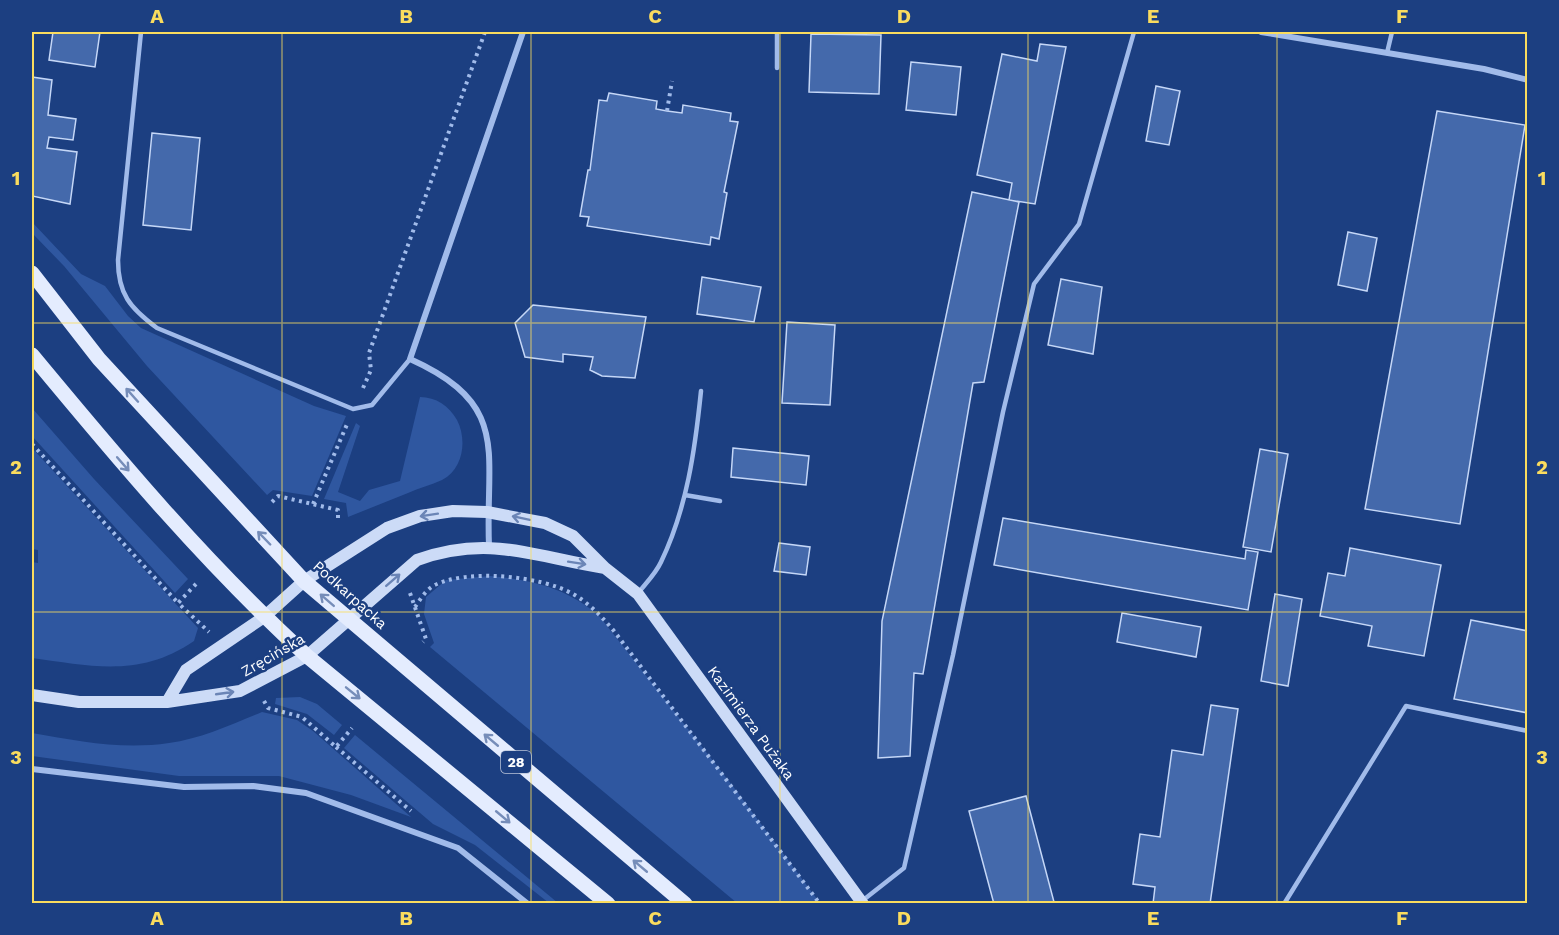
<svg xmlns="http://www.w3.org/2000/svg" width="1559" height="935" font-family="'Work Sans',sans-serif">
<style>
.green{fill:#2f57a0}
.building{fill:#4469ab;stroke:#c5d7f7;stroke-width:1.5}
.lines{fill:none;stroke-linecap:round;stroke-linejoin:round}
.path{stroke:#a1bbea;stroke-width:4;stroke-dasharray:3 4.5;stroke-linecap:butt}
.lane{stroke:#a1bbea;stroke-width:4.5}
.street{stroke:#a1bbea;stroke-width:6}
.secondary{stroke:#ccdbf7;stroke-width:12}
.primary{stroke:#e4ecfe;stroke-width:15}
.oneway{stroke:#768db9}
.oneway2{stroke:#6b85b6}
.grid{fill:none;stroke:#fadc5e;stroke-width:1.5;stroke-opacity:0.55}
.labels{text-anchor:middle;stroke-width:5;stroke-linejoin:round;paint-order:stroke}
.shield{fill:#1c3f81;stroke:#bbc5d9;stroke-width:1.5}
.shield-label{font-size:14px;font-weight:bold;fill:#fff}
.street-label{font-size:15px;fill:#fff;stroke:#1c3f81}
.neatline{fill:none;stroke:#fadc5e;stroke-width:2}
.grid-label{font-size:20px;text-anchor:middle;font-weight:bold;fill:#fadc5e}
</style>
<rect width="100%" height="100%" fill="#1c3f81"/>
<path class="green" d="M32,222L81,274L105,286L128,316L141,328L314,406L346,416L312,496L273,490L267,495L147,366L64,266L32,233Z
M420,397C436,397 449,406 457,420C467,439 464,469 442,480C431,485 419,488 408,493C388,501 368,509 348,517L346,503L324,499L356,423L360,426L338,492L360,501L369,490L400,481Z
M32,408L94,479L188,579L175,593L32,436Z
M32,448L198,628L194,641C140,678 92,666 32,658V562L38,563V550L32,549Z
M490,576C532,580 568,588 600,617L732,785L820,903H737L430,647L434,643L424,614L426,597L446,580Z
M300,697L317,704L342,725L334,735L307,714L275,704L276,698Z
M262,712L297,720L313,731L411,817L351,795L279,776H179L32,756V733C78,741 122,750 169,743C200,739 233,724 262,712Z
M355,735L558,903H549L475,845L433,824L344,748Z"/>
<path class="building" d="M53,32H100L95,67L49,60Z
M811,34L881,35L879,94L809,92Z
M1040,44L1066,47L1035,204L1009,200L1012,183L977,175L1002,54L1037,61Z
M911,62L961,67L956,115L906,110Z
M32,77L52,80L48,115L76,119L73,140L49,137L47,148L77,152L70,204L32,196Z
M1156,86L1180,91L1169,145L1146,141Z
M609,93L657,101L656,109L667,111L682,113L683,105L731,113L730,121L738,122L724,192L727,193L719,239L711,237L710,245L587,226L589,217L580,216L588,170H590L599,100L607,101Z
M1437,111L1525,125L1460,524L1365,509Z
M152,133L200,138L191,230L143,225Z
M972,192L1019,202L984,382L973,383L923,674L914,673L910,756L878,758L882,621Z
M1348,232L1377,238L1367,291L1338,285Z
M702,277L761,287L754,322L697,314Z
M1061,279L1102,287L1093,354L1048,345Z
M533,305L646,317L635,378L602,376L590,370L593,357L563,354V362L525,357L515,323Z
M787,322L835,325L830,405L782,403Z
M733,448L809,456L806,485L731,477Z
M1260,449L1288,454L1271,552L1243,547Z
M1003,518L1245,559L1246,550L1258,552L1248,610L994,565Z
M779,543L810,547L806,575L774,571Z
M1350,548L1441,565L1424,656L1368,646L1372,626L1320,616L1328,573L1345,576Z
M1275,594L1302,599L1288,686L1261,681Z
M1122,613L1201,627L1196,657L1117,642Z
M1471,620L1528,631V713L1454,699Z
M1211,705L1238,709L1210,904H1153L1155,887L1133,884L1140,834L1160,837L1172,750L1203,755Z
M1026,796L1054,902L994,904L969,811Z"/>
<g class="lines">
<path class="path" d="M667,111L672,81
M363,388L371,370L369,353L485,32
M32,444L178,603
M272,502L278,496L338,510V518
M313,504L348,422
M196,584L178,603L209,632
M410,593L426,639L423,642
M415,607C420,600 425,591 433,586C466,568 542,576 573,594C589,603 602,617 614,631L820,904
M264,701L268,708L302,717L336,747L352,728
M336,747L411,811"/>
<path class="lane" d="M141,32L118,260C118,294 130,308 157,328L353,409L372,405L410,359
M1387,53L1392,32
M777,68V32
M685,495L720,501
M639,592C647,582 656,573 661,562C687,508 695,450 701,391
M862,901L904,868L953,655L1003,412L1034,284L1079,224L1134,32
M1284,904L1406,706L1528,731"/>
<path class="street" d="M1261,32L1484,69L1528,80
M489,546C485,452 512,405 410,359L523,32
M32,769L184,787L253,786L306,793L458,848L528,904"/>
<path class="secondary" d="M32,695L79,702H167L240,691L307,656L417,560C490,534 534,557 605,568
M167,702L186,670L264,617L304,581L387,528L420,516L453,511L487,512L545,523L573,536L605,568L638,594L863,904"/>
<path class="primary" d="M32,273L99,359L304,581L685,904
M32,355C119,460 206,564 307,656L608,904"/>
</g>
<defs><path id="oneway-shaft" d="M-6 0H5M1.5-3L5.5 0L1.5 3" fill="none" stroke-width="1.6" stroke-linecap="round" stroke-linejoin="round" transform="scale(1.5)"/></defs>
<g class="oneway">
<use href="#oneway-shaft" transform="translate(132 395) rotate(-132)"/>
<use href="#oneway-shaft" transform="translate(123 464) rotate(49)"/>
<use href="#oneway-shaft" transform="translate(264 538) rotate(-134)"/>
<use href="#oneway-shaft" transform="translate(327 600) rotate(-139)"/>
<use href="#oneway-shaft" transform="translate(353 693) rotate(39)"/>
<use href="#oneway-shaft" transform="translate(491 740) rotate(-140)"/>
<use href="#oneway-shaft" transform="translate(503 817) rotate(40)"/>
<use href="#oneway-shaft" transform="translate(640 866) rotate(-140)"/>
</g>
<g class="oneway2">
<use href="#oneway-shaft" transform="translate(429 515) rotate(171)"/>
<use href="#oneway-shaft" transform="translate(521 518) rotate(-168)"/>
<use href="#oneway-shaft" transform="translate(577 563) rotate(9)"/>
<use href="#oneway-shaft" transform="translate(393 580) rotate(-41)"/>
<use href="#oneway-shaft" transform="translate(225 693) rotate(-8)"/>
</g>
<path class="grid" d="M282,32V904M531,32V904M780,32V904M1028,32V904M1277,32V904M32,323H1528M32,612H1528"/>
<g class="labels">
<rect class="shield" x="501" y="751" width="30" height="22" rx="4.5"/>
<g class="shield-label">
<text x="516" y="767">28</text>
</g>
<g class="street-label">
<text transform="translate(350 595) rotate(42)" y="5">Podkarpacka</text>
<text transform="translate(273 655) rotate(-30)" y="5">Zręcińska</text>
<text transform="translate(751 723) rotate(54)" y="5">Kazimierza Pużaka</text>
</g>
</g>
<rect width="1559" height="935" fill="none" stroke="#1c3f81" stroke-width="66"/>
<rect x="33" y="33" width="1493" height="869" class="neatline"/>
<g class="grid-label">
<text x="157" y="23">A</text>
<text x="406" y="23">B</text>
<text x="655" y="23">C</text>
<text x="904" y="23">D</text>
<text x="1153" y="23">E</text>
<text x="1402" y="23">F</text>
<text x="16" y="185">1</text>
<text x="1542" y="185">1</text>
<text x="16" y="474">2</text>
<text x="1542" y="474">2</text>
<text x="16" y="764">3</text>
<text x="1542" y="764">3</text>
<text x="157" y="925">A</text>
<text x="406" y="925">B</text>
<text x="655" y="925">C</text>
<text x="904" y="925">D</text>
<text x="1153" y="925">E</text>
<text x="1402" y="925">F</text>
</g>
</svg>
